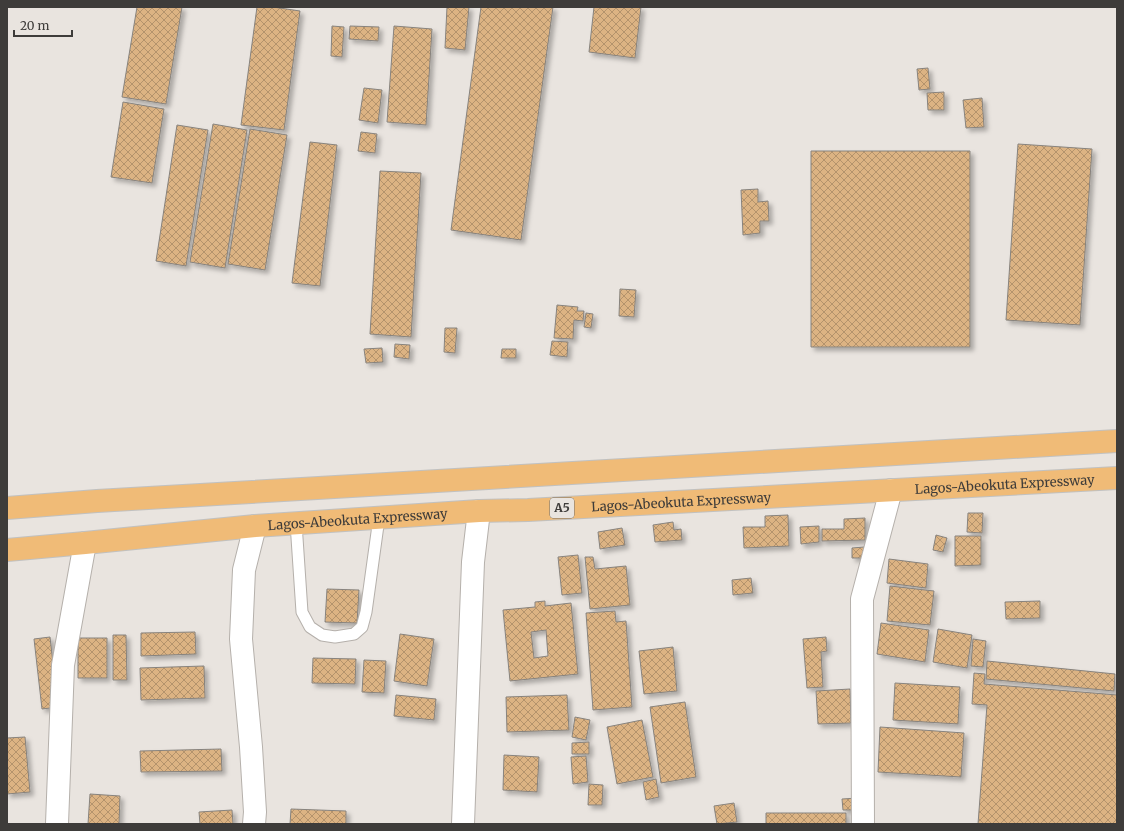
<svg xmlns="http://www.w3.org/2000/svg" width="1124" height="831" font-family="Merriweather,serif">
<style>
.building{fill:url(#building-cross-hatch);stroke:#87837e;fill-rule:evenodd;filter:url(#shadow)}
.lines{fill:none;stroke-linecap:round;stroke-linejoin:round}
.lane-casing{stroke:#b5b0ab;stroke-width:13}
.street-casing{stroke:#b5b0ab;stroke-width:24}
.highway-casing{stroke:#c1c1c0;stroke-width:24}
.lane{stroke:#fff;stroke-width:11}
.street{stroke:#fff;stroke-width:22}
.highway{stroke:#f0bb77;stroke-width:22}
.labels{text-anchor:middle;stroke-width:4;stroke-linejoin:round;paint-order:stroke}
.shield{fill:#e9e4df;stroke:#716e6c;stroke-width:1}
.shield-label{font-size:12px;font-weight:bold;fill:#3e3c3a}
.street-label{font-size:13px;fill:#3e3c3a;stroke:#e9e4df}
</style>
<defs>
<pattern id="building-cross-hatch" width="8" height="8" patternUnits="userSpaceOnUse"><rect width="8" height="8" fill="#dcb383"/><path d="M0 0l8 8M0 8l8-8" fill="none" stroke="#b4936c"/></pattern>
<filter id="shadow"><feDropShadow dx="3.5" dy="3.5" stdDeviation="2" flood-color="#0004"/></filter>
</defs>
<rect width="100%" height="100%" fill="#e9e4df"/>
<path class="building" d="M137,7H182L166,104L122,97Z
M257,7H273L300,11L284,130L241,125Z
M447,7H469L465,50L445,48Z
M481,7H553L521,240L451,230Z
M594,7H641L635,58L589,52Z
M332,26L344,27L342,57L331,56Z
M350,26L379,27L378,41L349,39Z
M394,26L432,29L426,125L387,122Z
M928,68L930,89L919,90L917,69Z
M364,88L382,90L378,123L359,120Z
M944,92V110H928L927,93Z
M982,98L984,127L966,128L963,100Z
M123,102L164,109L152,183L111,177Z
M213,124L247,130L225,268L190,262Z
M177,125L208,130L186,266L156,261Z
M250,129L287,135L265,270L228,264Z
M361,132L377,134L375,153L358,151Z
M310,142L337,145L320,286L292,283Z
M1018,144L1092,149L1080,325L1006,320Z
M811,151H970V347H811Z
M380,171L421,173L411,337L370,334Z
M758,189V202L768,201L769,221H760V233L743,235L741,190Z
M620,289L636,290L634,317L619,316Z
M557,305L578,307L577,311H584L583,321L574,320L573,339L554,338Z
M586,313L593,314L591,328L584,327Z
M445,328H457L455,353L444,352Z
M552,341L568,342L567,357L550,355Z
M395,344L410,345L409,359L394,357Z
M382,348L383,362L366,363L364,349Z
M502,349H516V358H501Z
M968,513H983L982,533L967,532Z
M788,515L789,546L744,548L743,527H765V516Z
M865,518V540L822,541V529H844V519Z
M673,522L674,530L681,529L682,540L655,542L653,525Z
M819,526V542L801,544L800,527Z
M622,528L625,545L600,549L598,532Z
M936,535L947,538L943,552L933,550Z
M955,536H981V565L955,566Z
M864,547L865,558H852V548Z
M578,555L582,593L562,595L558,557Z
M585,557H593L595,569L626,566L630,605L590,609Z
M889,559L928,564L926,588L887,583Z
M751,578L753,593L733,595L732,580Z
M890,586L934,591L930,625L887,621Z
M327,589L359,590L357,623L325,622Z
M545,601V606L571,603L578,674L510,681L503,610L535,607V602ZM546,630L548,656L534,658L531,632Z
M1040,601V618L1006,619L1005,602Z
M615,611L616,622L626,621L632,707L593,710L586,613Z
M881,623L929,630L925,662L877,654Z
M938,629L972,635L967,668L933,662Z
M195,632L196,654L141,656V633Z
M400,634L434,639L427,686L394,681Z
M113,635H126L127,680H113Z
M50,637L58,707L42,709L34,639Z
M826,637L827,651L821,652L823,687L807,688L803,639Z
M78,638H107V678H78Z
M973,639L986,641L983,667L971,666Z
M673,647L677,691L644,694L639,651Z
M313,658L356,659L355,684L312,683Z
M364,660L386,661L384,693L362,692Z
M987,661L1115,674L1114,691L986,679Z
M204,666L205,698L141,700L140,668Z
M974,673L985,674L984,684L1117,695V824H978L987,705L972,704Z
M895,683L960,687L958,724L893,720Z
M850,689L851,723L818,724L816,691Z
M396,695L436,699L434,720L394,716Z
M567,695L569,730L507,732L506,697Z
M685,702L696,777L661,783L650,707Z
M575,717L590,720L586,740L572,737Z
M642,720L653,777L617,784L607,727Z
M880,727L964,733L961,777L878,772Z
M25,737L30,792L7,794V738Z
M589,742V754H572V743Z
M221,749L222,771L141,772L140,751Z
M504,755L539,757L537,792L503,790Z
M586,756L588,782L573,784L571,757Z
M656,779L659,797L646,800L643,782Z
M589,784L603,785L602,805H588Z
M90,794L120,796L119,824H88Z
M858,798V810H843L842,799Z
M734,803L737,822L717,824L714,806Z
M291,809L346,811V824H290Z
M232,810L233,824H200L199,812Z
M766,813H846V824H766Z"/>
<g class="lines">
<g class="lane-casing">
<path id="lane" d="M296,523L302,612L310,627L322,635L335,637L354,634L362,627L366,612L379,518"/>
</g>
<g class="street-casing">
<path id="street" d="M57,824L63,665L85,543
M254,824L255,812L251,747L241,639L244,570L255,526
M463,824L473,562L479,511
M863,824L862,599L891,490"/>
</g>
<g class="highway-casing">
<g id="highway">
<path d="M7,508L97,501L1117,441"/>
<path id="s1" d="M7,550L85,543L255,526L479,511L528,510L1117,478"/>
</g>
</g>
<use href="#lane" class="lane"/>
<use href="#street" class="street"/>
<use href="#highway" class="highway"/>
</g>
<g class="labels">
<rect class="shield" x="550" y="498" width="24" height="20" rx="3"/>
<g class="shield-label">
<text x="562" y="512">A5</text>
</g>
<g class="street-label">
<text dy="5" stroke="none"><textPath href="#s1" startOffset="1000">Lagos-Abeokuta Expressway</textPath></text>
<text dy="5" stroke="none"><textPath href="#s1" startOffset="676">Lagos-Abeokuta Expressway</textPath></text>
<text dy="5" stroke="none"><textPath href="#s1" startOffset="352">Lagos-Abeokuta Expressway</textPath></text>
</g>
</g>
<rect width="1124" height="831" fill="none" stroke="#3e3c3a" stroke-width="16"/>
<path d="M14 30v6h58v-6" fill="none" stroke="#3e3c3a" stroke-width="2"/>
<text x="20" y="30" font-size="12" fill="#3e3c3a" stroke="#e9e4df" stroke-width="3" paint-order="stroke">20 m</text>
</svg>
